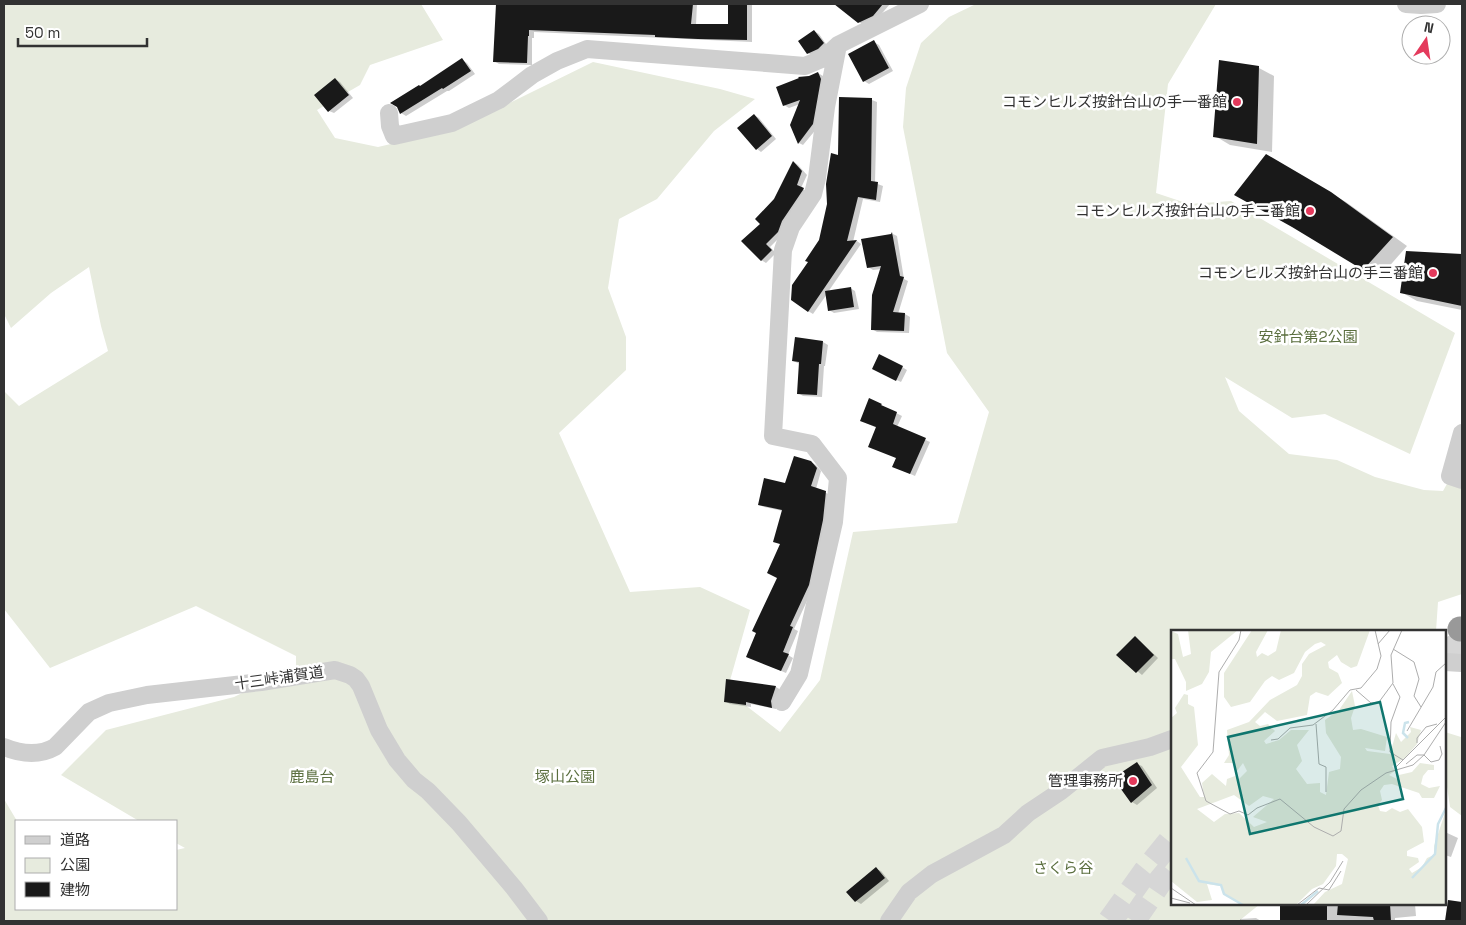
<svg xmlns="http://www.w3.org/2000/svg" width="1466" height="925" font-family="'Space Grotesk','Noto Sans JP',sans-serif">
<style>
.green{fill:#e7ebde}
.shadow{fill:#0003}
.building{fill:#191919}
.lines{fill:none;stroke-linecap:round;stroke-linejoin:round}
.highway-tunnel{stroke:#d6d6d6;stroke-width:25;stroke-dasharray:25 12;stroke-linecap:butt}
.minor{stroke:#cfcfcf;stroke-width:18}
.highway{stroke:#999;stroke-width:25}
.poi-dot{fill:#e43a5c;stroke:#fff;stroke-width:2}
.labels{text-anchor:middle;stroke-width:5;stroke-linejoin:round;paint-order:stroke}
.poi-label{font-size:15px;fill:#323232;stroke:#fff;text-anchor:end}
.park-label{font-size:15px;fill:#5b6f3f;stroke:#fff}
.street-label{font-size:15px;fill:#323232;stroke:#fff}
.inset-river{fill:none;stroke:#cbe3eb;stroke-width:2.5}
.inset-road{fill:none;stroke:#adadad;stroke-width:1}
.view{fill:#0f766e;fill-opacity:0.15;stroke:#0f766e;stroke-width:2.5}
.inset-edge{fill:none;stroke:#323232;stroke-width:2.5}
</style>
<rect width="100%" height="100%" fill="#fff"/>
<path class="green" d="M4,4H421L443,40L370,65L360,85L317,110L335,138L378,147L459,128L593,62L720,89L755,99L714,131L657,199L619,219L608,288L626,337V370L559,433L630,592L700,587L750,610L727,691L780,732L820,680L853,532L957,523L989,412L947,353L903,127L906,88L921,43L949,17L976,4H1216L1168,84L1156,193L1189,204L1231,201L1455,333L1410,454L1325,414L1292,418L1225,377L1239,411L1289,454L1337,460L1375,477L1424,490L1443,491L1462,457V594L1438,602L1436,631H1172V904H1260L1239,921H4V799L17,821L16,909H176V850L185,848L176,843V821H139L61,775L106,730L234,697L296,667V656L196,606L50,668L4,609V391L19,406L108,351L101,326L89,267L51,293L11,328L4,314Z
M1445,732L1461,737L1462,736V816L1450,807L1446,780L1445,779Z"/>
<path class="shadow" d="M497,4H697L696,25L729,26L730,4H752V42L534,32V38H532V65L499,64L494,61Z
M836,4H890L878,18L863,25Z
M814,31L819,34L828,47L813,56L808,53Z
M874,42L879,45L893,71L869,84L864,81Z
M462,60L467,63L475,74L449,91H447L406,116L401,113L420,87Z
M1259,68L1274,76L1272,152L1230,145L1215,136Z
M818,73L823,76L825,83L818,127L803,145L799,143L800,104L789,108L784,105L809,77Z
M335,79L340,82L353,98L334,113L329,111Z
M841,98L872,100L877,102L875,183L883,186L880,202L863,199L853,242L857,241L861,244L828,292L850,288L855,291L859,309L834,313L829,310L827,294L813,314L808,311L809,262L820,241L839,157Z
M754,115L759,118L776,139L761,152L757,149Z
M1266,156L1346,202L1407,246L1379,278L1363,269Z
M794,162L798,165L807,175L801,188L808,192L783,234L770,247L776,253L766,263L761,260V224Z
M893,234L897,236L904,279L908,281L898,314H905L910,317L909,333L877,332L872,329L882,269L873,270L868,267Z
M1407,252L1462,255V310L1417,301L1401,292Z
M796,339L823,342L828,345L825,366H824L822,397L803,396L798,393L800,364L793,361Z
M902,367L907,370L901,382L878,371Z
M870,400L902,416L897,427L930,442L915,476L899,469L898,458L877,428L866,423Z
M811,462L816,465L821,471L816,489L831,495L813,588L794,629L798,631L788,655L793,658L786,673L753,659L778,578L782,545L774,541L783,511L764,507L759,505L786,484Z
M1140,641L1158,658L1142,675L1118,655Z
M728,681L776,687L781,690L776,705V709L751,704V707L730,704L725,701Z
M1137,764L1142,766L1157,788L1137,805L1132,802L1115,779Z
M1445,832L1458,838L1451,857L1445,855Z
M876,869L881,871L889,881L861,904L856,901L848,892Z
M1281,904H1415L1416,916L1395,918V921H1281Z
M1256,918L1261,921H1240V919Z"/>
<path class="building" d="M496,4H693L691,24H728V4H747V40L698,39L655,37V35L529,30V36H528L527,63L493,62Z
M834,4H883L873,16L858,23Z
M814,30L824,43L818,49L807,54L798,41Z
M874,40L889,68L863,82L848,54Z
M462,58L471,71L443,89L442,88L400,114L397,107L390,103L419,85L420,86Z
M1219,60L1259,66L1257,144L1213,137Z
M818,72L821,79L813,124L798,144L790,125L800,100L783,106L776,87L799,78L798,77L809,76Z
M335,78L349,95L328,112L314,95Z
M839,97L872,98L871,181L878,182L876,200L858,197L847,241L857,240L808,312L791,300L792,285L808,262L805,261L819,240L827,204L826,184L831,153L838,155Z
M754,114L772,136L756,150L737,128Z
M1266,154L1331,192L1393,237L1363,270L1292,227L1234,195Z
M793,161L802,171L797,185L804,188L803,190L782,221L778,232L766,244L772,250L761,261L741,241L760,224L755,219L774,199Z
M892,232L900,276L904,277L893,312L905,313L904,331L871,330L872,295L881,266L867,268L861,239L891,234Z
M1406,251L1462,254V306L1400,293Z
M851,287L854,307L828,311L825,291Z
M795,337L823,341L821,364H819L817,395L797,394L799,362L792,361Z
M879,354L903,366L896,381L872,369Z
M869,398L882,404L881,405L897,412L893,424L926,438L910,474L892,467L896,458L868,447L876,427L860,421Z
M794,456L811,461L817,468L811,486L826,491L823,520L809,585L790,626L793,627L783,652L789,654L781,671L746,657L756,633L752,631L777,578L767,573L780,544L773,542L782,510L758,505L764,478L785,483Z
M1135,636L1154,655L1136,673L1116,655Z
M726,679L776,686L771,701L772,708L746,702V705L724,702Z
M1137,762L1152,785L1131,803L1113,778Z
M876,867L885,878L855,902L846,892Z
M1448,900L1462,902V921H1445Z
M1280,904H1327V921H1280Z
M1338,904H1390L1391,921H1374L1373,917L1337,915Z"/>
<g class="lines">
<path class="highway-tunnel" d="M1445,652L1462,643
M1110,921L1145,872L1172,839
M1133,921L1161,880L1172,867"/>
<path class="minor" d="M1406,4L1421,5L1437,4
M389,113L390,126L394,136L452,123L499,100L532,75L557,61L587,49L805,66L824,58L838,45L920,4
M1462,433L1450,476L1462,480
M1445,662L1462,663
M782,702L799,674L834,522L838,478L812,444L773,436L783,250L791,227L813,194L817,178L826,107L838,45
M4,747C21,754 39,756 55,747L89,712L109,703L147,695L261,682L335,670L350,675L356,679L361,686L379,730L397,760L414,780L428,791L459,823L514,888L539,921
M889,921L909,892L932,874L1004,835L1028,813L1061,791L1102,758L1150,747L1172,739"/>
<path class="highway" d="M1460,629H1462"/>
</g>
<g class="poi-dot">
<circle cx="1237" cy="102" r="5"/>
<circle cx="1310" cy="211" r="5"/>
<circle cx="1433" cy="273" r="5"/>
<circle cx="1133" cy="781" r="5"/>
</g>
<g class="labels">
<g class="poi-label">
<text x="1227" y="107">コモンヒルズ按針台山の手一番館</text>
<text x="1300" y="216">コモンヒルズ按針台山の手二番館</text>
<text x="1423" y="278">コモンヒルズ按針台山の手三番館</text>
<text x="1123" y="786">管理事務所</text>
</g>
<g class="park-label">
<text x="1308" y="342">安針台第2公園</text>
<text x="312" y="782">鹿島台</text>
<text x="565" y="782">塚山公園</text>
<text x="1063" y="873">さくら谷</text>
</g>
<g class="street-label">
<text transform="translate(279 678) rotate(-8)" y="5">十三峠浦賀道</text>
</g>
</g>
<g transform="translate(1171 630)">
<rect width="275" height="275" fill="#fff"/>
<path d="M17,0H67L40,22L38,42L31,54L15,61V52L4,29H0V1L7,4L12,27L20,24ZM81,0H97L85,22L86,27L91,23L97,26L105,21L110,0H199L186,36L180,38L170,32L166,25L157,32L158,38L167,43L171,53L157,66L145,62L139,66L136,85L106,91L94,82L84,92L89,96L97,94L104,101L93,111L95,114L108,110L120,100H138L126,115L131,131L125,139L136,154L149,153V162L155,165L158,142L169,139L170,127L155,103L154,90L168,80L181,61L184,76L180,88L182,100L190,99L216,107L214,121L194,118L196,121L219,124L225,103L230,112L240,102L239,97L250,100L246,114L234,128L221,136L224,141L218,145L226,149L228,145L241,142L249,133L263,135V140H257L252,146L250,154L258,158L269,156L263,168H251L248,163L221,154L213,155L209,161L211,170L207,175L209,181L215,182L221,178L229,182L237,179L251,197L253,212L236,221V226L247,228L248,232L238,239L241,243L251,237L256,228L263,225V216L275,180V275H142L154,262L171,254L177,229L171,224H166L165,236L152,254L141,259L125,275H73L52,264L50,256L36,254L41,270L26,272L0,251V88L6,83L4,78L13,64L17,65V74L23,77L27,115L10,137L29,167H33L31,153L41,144L55,156L56,149L64,146L68,149L76,141L72,133L66,141L62,133H53L58,125L56,100L78,92L99,70L126,55L131,46V34L138,24L155,15L150,12L144,14L134,22L123,43L108,50L101,46L94,51L79,72L60,77L53,67V43ZM63,165L78,176L92,166L103,169L82,187L96,192L83,197L68,183L54,184L43,192L26,179Z" fill="#e7ebde" fill-rule="evenodd"/>
<path class="inset-river" d="M237,108L232,103L234,93L238,92M15,228L28,251L50,255L53,264L72,275M241,248L264,224L267,194L275,178M130,275L147,261"/>
<path class="inset-road" d="M70,0L68,10L48,42L42,122L26,143L35,171L59,184L68,181L77,185L86,178L109,169L143,197L162,206L170,201L173,179L190,160L215,143L242,135L253,125L260,132L268,130L271,124L269,116M207,14L219,0M222,19L243,32L248,49L243,66L250,77M222,54L229,67L220,92L219,122L232,130M185,60L200,73L208,72L222,53L220,25L231,0M145,94L148,134L155,137V162M236,101L262,57L265,42L275,33M100,110L107,109L119,98L142,95L162,80L179,60L190,58L206,39L210,26L204,0M246,113V108L255,97L266,94M235,134L246,125H253L275,92M224,138L275,87M0,258L25,275M0,268L19,273M126,275L148,258L158,260L170,241M135,275L159,252L172,231"/>
<path class="view" d="M209,72L232,169L79,204L57,107Z"/>
<rect width="275" height="275" class="inset-edge"/>
</g>
<rect width="1466" height="925" fill="none" stroke="#323232" stroke-width="10"/>
<rect x="15" y="820" width="162" height="90" fill="#ffffff" stroke="#adadad"/>
<rect x="25" y="836" width="25" height="8" fill="#cfcfcf" stroke="#adadad"/>
<text x="60" y="845" font-size="15" fill="#323232">道路</text>
<rect x="25" y="858" width="25" height="15" fill="#e7ebde" stroke="#adadad"/>
<text x="60" y="870" font-size="15" fill="#323232">公園</text>
<rect x="25" y="882" width="25" height="15" fill="#191919" stroke="#adadad"/>
<text x="60" y="895" font-size="15" fill="#323232">建物</text>
<g transform="translate(1426 40) rotate(13)"><circle r="24" fill="#ffffff" stroke="#adadad"/>
<path d="M0-4L9 19L0 12L-9 19Z" fill="#e43a5c"/>
<text y="-8" font-size="14" font-weight="bold" text-anchor="middle" fill="#323232">N</text>
</g>
<path d="M18 38v8h129v-8" fill="none" stroke="#323232" stroke-width="2.5"/>
<text x="25" y="38" font-size="15" fill="#323232" stroke="#ffffff" stroke-width="4" paint-order="stroke">50 m</text>
</svg>
